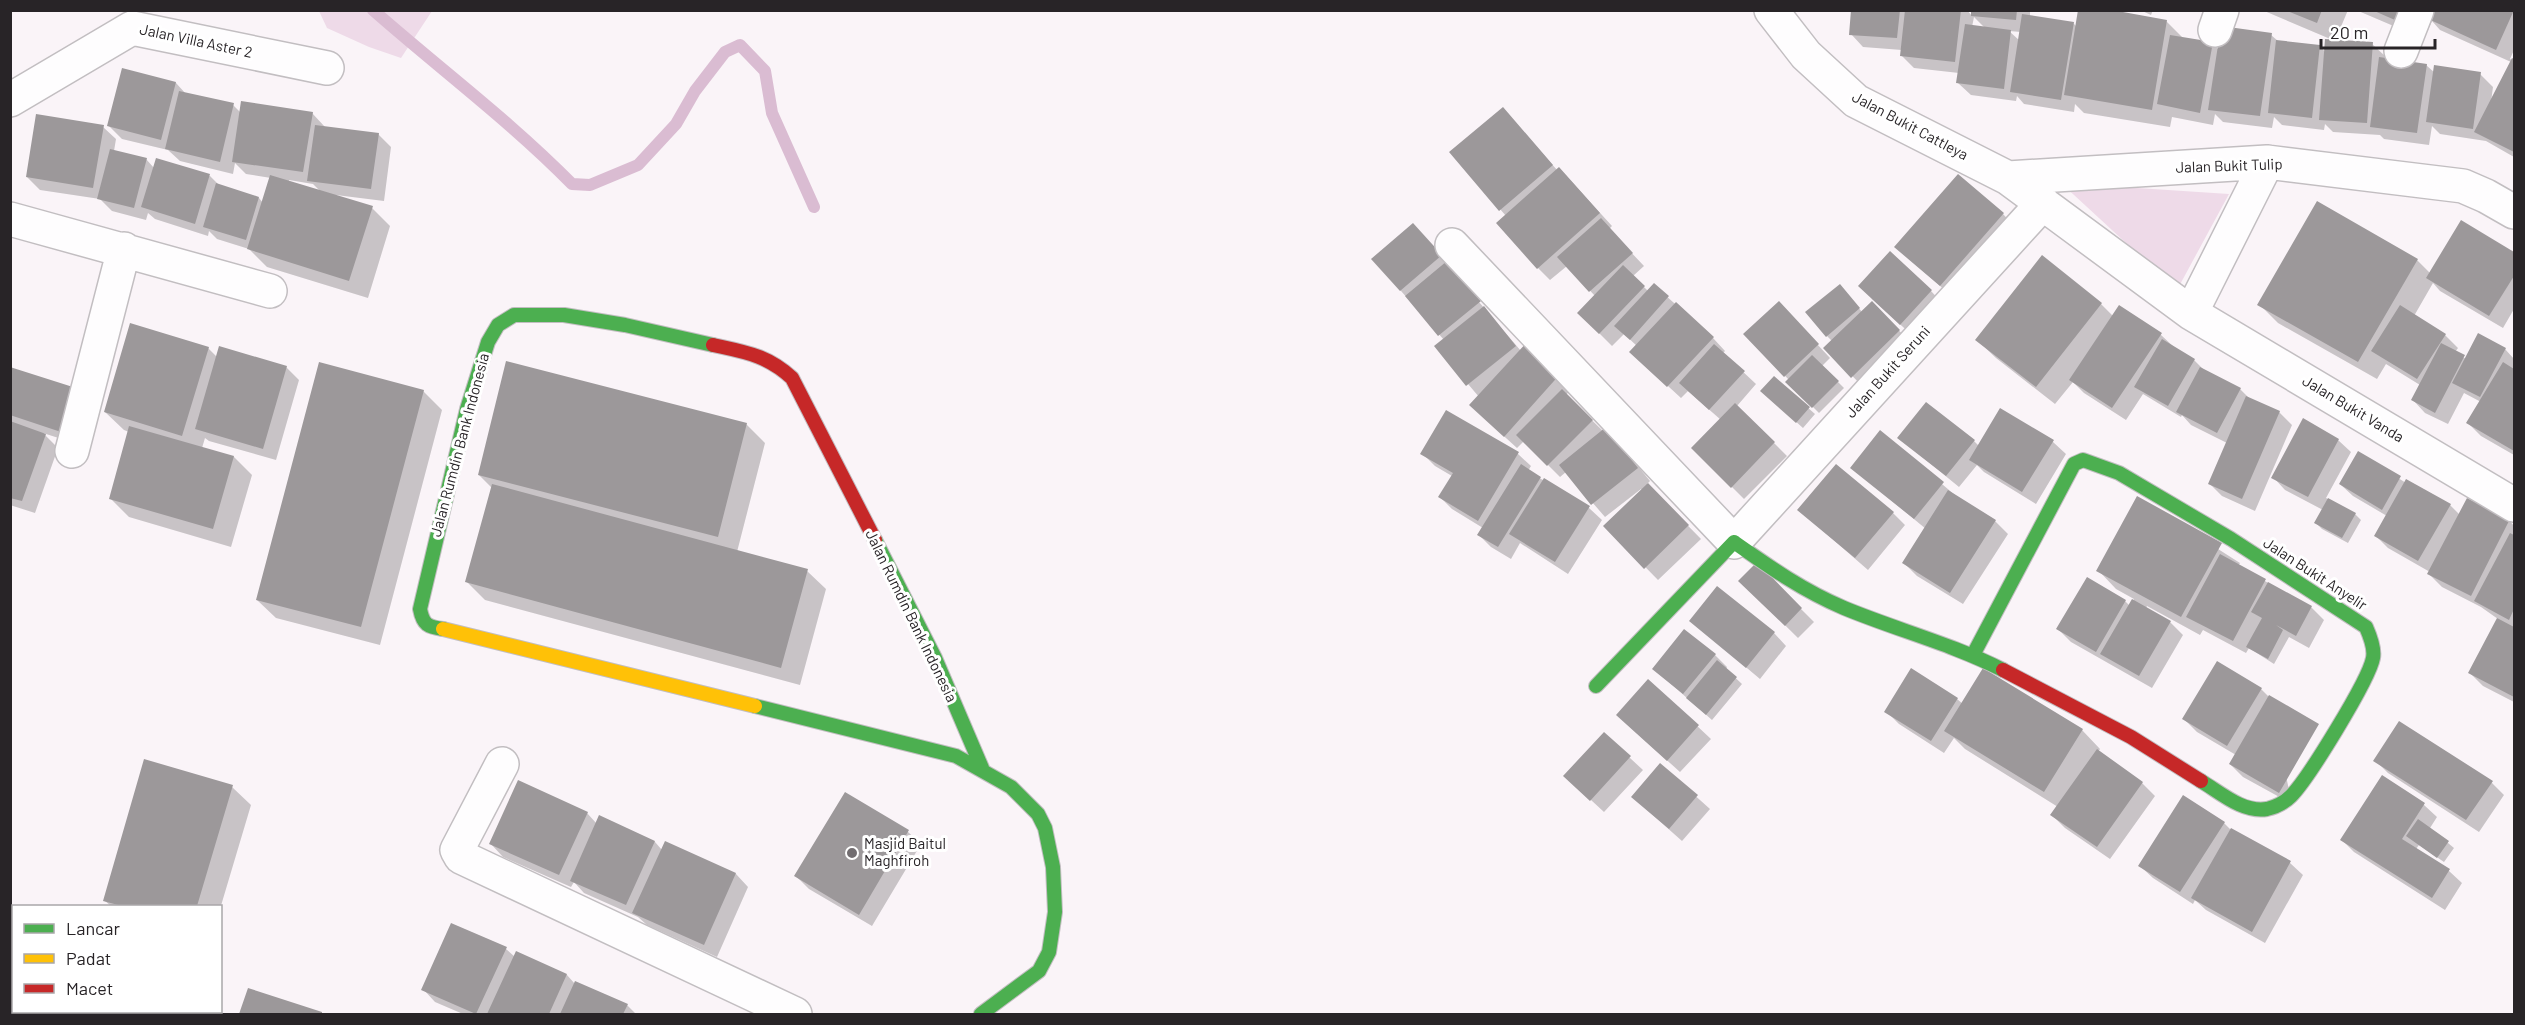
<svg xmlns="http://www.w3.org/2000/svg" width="2525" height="1025" font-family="Barlow,sans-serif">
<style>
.green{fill:#eedae8}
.shadow{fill:#0003;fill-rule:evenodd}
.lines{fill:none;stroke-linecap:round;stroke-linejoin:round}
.stream{stroke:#dabcd2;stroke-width:12}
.building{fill:#9c989a}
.street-casing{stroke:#c2bec1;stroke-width:36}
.fast-casing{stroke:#c2bec1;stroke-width:16}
.slow-casing{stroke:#c2bec1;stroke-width:16}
.jam-casing{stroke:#c2bec1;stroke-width:16}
.street{stroke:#fefdfe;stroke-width:33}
.fast{stroke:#4caf50;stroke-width:14}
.slow{stroke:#ffc107;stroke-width:14}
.jam{stroke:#c62828;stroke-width:14}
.poi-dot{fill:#726d70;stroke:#fff;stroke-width:2}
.labels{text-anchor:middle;stroke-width:6;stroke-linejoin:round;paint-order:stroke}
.street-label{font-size:15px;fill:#282427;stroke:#fff}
.poi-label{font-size:15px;fill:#282427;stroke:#fff;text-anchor:start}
</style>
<rect width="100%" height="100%" fill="#faf4f8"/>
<path class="green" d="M319,11H432L401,58L369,47L327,28Z
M2061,183L2229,194L2177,290Z"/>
<path class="shadow" d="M1852,10H1967L1972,16L1973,10H2030V17L2073,23L2077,27L2166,21L2184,39L2213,44L2219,50L2271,35L2278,41L2320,46L2325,52L2335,41L2262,10H2348L2335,41L2372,44L2385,56V60L2426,65L2435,73L2480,74L2493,87L2491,102L2511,62L2440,30L2432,21L2424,39L2356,10H2514V50L2510,59L2514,61V157L2486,141L2440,134L2432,126L2429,145L2384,139L2380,135L2333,132L2325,124L2324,130L2282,125L2274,117L2272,128L2223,122L2215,114L2213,125L2172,117L2170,127L2084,113L2075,104L2074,112L2024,104L2017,96L2016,101L1971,95L1958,83L1959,73L1914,68L1901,55L1902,50L1863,47L1851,34ZM1974,17L1985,28L1972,27ZM2009,31L2021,32L2020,41Z
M2140,10H2153L2151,15Z
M123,70L176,83L186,94L233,105L241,113H312L325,127L378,134L391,147L384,201L336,195L335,197L372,208L390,226L368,298L267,267L249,249L217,239L209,231L208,236L155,219L148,213L146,220L112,211L100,199L40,190L27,177L103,127L116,139L114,151L146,159L154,168L157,160L210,176L220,186L259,198L263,203L271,178L246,174L235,163L233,174L180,161L168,150L122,139L109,126ZM289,180L313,184L321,192L289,182Z
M1515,122L1557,170L1571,181L1612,226L1609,229L1644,266L1633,276L1648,291L1654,285L1713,338L1725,351L1723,353L1756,384L1737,406L1787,456L1744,499L1693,448L1721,420L1688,391L1681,398L1644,364L1637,346L1624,334L1612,346L1579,313L1595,296L1567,266L1550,280L1538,268L1506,216L1451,152Z
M2003,214L2015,227L1954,298L1909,259Z
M2462,222L2514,254V309L2503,328L2440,291L2433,283L2414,316L2445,335L2458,348L2455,352L2466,359L2505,349L2514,359V455L2481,436L2468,423L2481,402L2464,393L2448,424L2425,413L2413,400L2420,385L2386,364L2377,379L2278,323L2259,304L2417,260L2430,273Z
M1413,225L1521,351L1574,386L1566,395L1603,431L1618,442L1650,481L1647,484L1701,539L1658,580L1605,526L1642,490L1641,489L1605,517L1566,472L1560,477L1524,441L1517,448L1484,418L1479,397L1436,346L1444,340L1373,259Z
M1931,291L1943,304L1913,336L1872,299Z
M1845,292L1862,312L1872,303L1912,344L1865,389L1825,348L1832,341L1827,336Z
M2101,304L2113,316L2119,307L2161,335L2175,348L2194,360L2207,373L2240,389L2251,400L2279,412L2292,425L2255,511L2222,496L2210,484L2227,443L2191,425L2182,415L2181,417L2143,394L2126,420L2084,393L2073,382L2055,404L1996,358L1977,340Z
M1791,316L1830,358L1822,366L1844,388L1819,413L1788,382L1789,380L1745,334Z
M208,348L217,357L286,367L299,380L276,460L209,441L205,438L202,448L234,457L252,475L231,547L129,517L110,498L129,432L124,430L105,412Z
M10,368L74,443L43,433L58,448L35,513L10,505Z
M1774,378L1815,414L1803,428L1768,397Z
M423,391L442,410L380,645L276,618L257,600Z
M1447,412L1518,454L1531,466L1528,471L1589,508L1602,520L1568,574L1520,543L1511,559L1491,547L1479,535L1483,528L1452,509L1440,497L1452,476L1435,466L1422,453Z
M746,424L765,443L737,552L807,571L826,589L800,685L485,600L467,582L492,488L479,475Z
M1881,432L1956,496L1995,521L2008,534L1963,604L1917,576L1904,563L1926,529L1852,468Z
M1899,438L1974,441L1979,446L2053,442L2066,454L2036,504L1984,472L1977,465L1959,487Z
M2338,440L2351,452L2326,498L2355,514L2361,520L2348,543L2322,529L2316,523L2323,510L2285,490L2273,477Z
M2359,453L2406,483L2450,505L2460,515L2509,520L2514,526V702L2483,686L2470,673L2498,619L2481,607L2442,587L2429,574L2430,572L2388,548L2376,536L2387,516L2353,496L2340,484Z
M2138,498L2240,563L2238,566L2311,607L2324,620L2309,648L2289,637L2274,664L2249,648L2246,653L2203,630L2200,635L2147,606L2146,608L2170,622L2183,635L2152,688L2071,642L2058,629L2125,601L2130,606L2134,599L2116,589L2098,570Z
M1799,510L1893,513L1905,525L1868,570Z
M1757,565L1814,622L1798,638L1740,581Z
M1691,621L1774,633L1786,646L1760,679Z
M1715,655L1727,667L1726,669L1742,684L1712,720L1654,669Z
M1649,681L1711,739L1680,772L1630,727Z
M2261,689L2269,697L2292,804L2243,777L2230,764L2236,755L2197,732L2184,719Z
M1957,699L1963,704L2082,730L2100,749L2098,752L2142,783L2155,796L2110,859L2065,828L2052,815L2058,807L1965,749L1954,738L1944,753L1899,724L1886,711Z
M1604,734L1643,770L1604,812L1578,788Z
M2375,760L2492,783L2504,795L2479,832L2388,773Z
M1661,765L1710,809L1682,841L1646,809Z
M2382,777L2424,805L2437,817L2430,828L2454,848L2444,862L2419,845L2416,849L2449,871L2462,883L2445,910L2354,852L2342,840Z
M232,787L251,805L220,909V906H111L105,901Z
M845,794L908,832L921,844L872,926L809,889L796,876Z
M587,813L597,824L655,842L662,850L736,874L748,887L717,957L647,925L638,917L584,893L574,882L571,887L503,857L491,844Z
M2224,823L2230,829L2290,863L2303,875L2265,943L2206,910L2195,900L2193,904L2153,878L2140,866Z
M452,925L506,949L515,957L517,953L567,975L575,984L627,1005L636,1014H463L435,1002L423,989Z
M249,990L321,1014H322H241Z
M19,1012H119L118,1014H18Z
M121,1012H219L218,1014H124Z"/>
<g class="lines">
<path class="stream" d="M373,10C440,69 510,121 572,184L590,185L638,165L676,124L695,91L725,52L740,45L765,71L772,113L814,207"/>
</g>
<path class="building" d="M1851,10H1900L1897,38L1849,35Z
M1905,10H1961L1955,62L1900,56Z
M1971,10H2017L2016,20L1971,16Z
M2078,10H2112L2167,20L2152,110L2064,95Z
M2285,10H2322L2317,23Z
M2372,10H2418L2411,27Z
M2429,10H2514L2496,50L2426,18Z
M2022,14L2074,22L2061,100L2010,92Z
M1965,24L2011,30L2004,89L1956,83Z
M2221,26L2272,33L2260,116L2208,110Z
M2170,35L2213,42L2200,113L2157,104Z
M2325,39L2373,42L2367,123L2319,120Z
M2276,40L2320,45L2312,118L2268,113Z
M2379,57L2427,64L2417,133L2370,127Z
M2512,58L2514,59V152L2474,132Z
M2434,65L2481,72L2473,129L2426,122Z
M122,68L176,82L161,140L107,126Z
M179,91L234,103L220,162L165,149Z
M241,101L313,112L303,172L232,162Z
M1503,107L1553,165L1499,211L1449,152Z
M36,114L104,125L93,188L26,177Z
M315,125L379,133L371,189L307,181Z
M110,149L147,158L134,208L97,199Z
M156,158L210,174L195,224L141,207Z
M1559,167L1600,213L1537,269L1496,223Z
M1958,174L2004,213L1940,286L1894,247Z
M270,175L373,206L349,281L247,249Z
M216,183L259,197L246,240L203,227Z
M2317,201L2418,259L2358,362L2257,305Z
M1601,218L1633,253L1589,292L1557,257Z
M2461,220L2514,252V276L2489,316L2426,278Z
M1413,223L1442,255L1400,291L1371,259Z
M1890,251L1932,290L1900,325L1858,286Z
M2042,255L2102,303L2036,387L1975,340Z
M1447,261L1481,301L1438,336L1405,296Z
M1623,265L1645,286L1599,334L1577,313Z
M1654,283L1669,296L1630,340L1614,326Z
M1840,284L1860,308L1826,337L1805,312Z
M1779,301L1819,344L1784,377L1743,334Z
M1872,301L1900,330L1851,378L1823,348Z
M1676,302L1714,337L1667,387L1629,352Z
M2119,305L2162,333L2112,408L2069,380Z
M2400,305L2446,334L2417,379L2371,351Z
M1484,306L1516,346L1466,386L1434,346Z
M130,323L209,347L182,436L104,412Z
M2478,333L2506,348L2480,397L2452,383Z
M2162,339L2195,359L2168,406L2134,387Z
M1528,341L1562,372L1504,437L1469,405Z
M2441,343L2465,355L2435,413L2411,400Z
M1714,344L1745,371L1709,410L1679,383Z
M219,346L287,366L263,449L195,429Z
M1812,355L1839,381L1812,408L1785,382Z
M506,361L747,423L718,537L478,475Z
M319,362L424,390L361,627L256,600Z
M2503,362L2514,369V451L2466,423Z
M10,367L76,388L61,432L10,415Z
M2200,367L2241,388L2217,433L2176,412Z
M1774,376L1810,407L1796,423L1760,391Z
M1562,389L1593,420L1547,466L1516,435Z
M2246,396L2280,411L2242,499L2208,484Z
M1926,402L1975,440L1946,476L1897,438Z
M1735,403L1775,442L1731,488L1691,448Z
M2000,408L2054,440L2022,492L1969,460Z
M1446,410L1519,452L1478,521L1438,497L1453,473L1420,454Z
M2303,418L2339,439L2308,497L2271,478Z
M10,421L46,434L22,501L10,498Z
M129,426L234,456L213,529L109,499Z
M1606,427L1638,468L1591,505L1559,465Z
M1880,430L1944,482L1914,519L1850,468Z
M2358,451L2401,476L2382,510L2339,484Z
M1521,464L1541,477L1498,547L1477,535Z
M1836,464L1894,512L1855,558L1797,510Z
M1544,478L1590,506L1555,562L1509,534Z
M2406,479L2451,504L2418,561L2374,536Z
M1648,483L1689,525L1644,569L1603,526Z
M492,484L808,569L781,668L465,582Z
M1948,490L1996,520L1950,593L1902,563Z
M2137,496L2222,543L2181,617L2096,571Z
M2328,498L2356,513L2342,538L2314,523Z
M2467,498L2510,519L2471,596L2427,574Z
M2510,533L2514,535V609L2509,620L2474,601Z
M2220,554L2266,579L2233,641L2186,617Z
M1757,562L1802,608L1785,626L1738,581Z
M2087,577L2126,600L2096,652L2056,629Z
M2268,582L2312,606L2296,636L2276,625L2283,630L2268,659L2246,647L2262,618L2251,612Z
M1717,586L1775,632L1746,668L1689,621Z
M2132,599L2171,621L2139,676L2100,654Z
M2497,618L2514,627V697L2468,673Z
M1684,629L1716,654L1683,694L1652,669Z
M1717,660L1737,677L1706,715L1686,698Z
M2217,661L2262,688L2227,746L2182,719Z
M1911,668L1958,698L1931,741L1884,712Z
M1983,668L2083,729L2044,792L1944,731Z
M1648,679L1699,725L1667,761L1616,715Z
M2269,695L2319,724L2279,793L2229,764Z
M2399,721L2493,781L2466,820L2373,761Z
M1604,732L1631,756L1590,801L1563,776Z
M2097,749L2143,782L2097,847L2050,815Z
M144,759L233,785L197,906H122L103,901Z
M1660,763L1698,795L1669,829L1631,797Z
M2382,775L2425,803L2402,839L2450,869L2432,898L2340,840Z
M518,780L588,812L559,875L489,844Z
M845,792L909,830L859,915L794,876Z
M2183,795L2225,822L2180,892L2138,866Z
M599,815L655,841L626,905L570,881Z
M2418,819L2449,841L2437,858L2406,836Z
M2231,828L2291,861L2252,932L2191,898Z
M665,841L736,873L704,945L632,913Z
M451,923L507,947L476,1014L421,990Z
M516,951L567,974L549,1014H487Z
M575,981L628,1004L623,1014H560Z
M248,988L322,1012V1014H239Z
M17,1012H97V1014H17Z
M126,1012H202V1014H134Z"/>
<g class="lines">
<g class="street-casing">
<path id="street" d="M1771,10L1806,55L1856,101L2008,178L2191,313L2514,505
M2215,30L2222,10
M2401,51L2417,10
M10,100L132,28L327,68
M2008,178L2267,162L2463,186L2486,196L2514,212
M10,219L270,291
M1452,245L1734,542L2043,203
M2191,313L2267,162
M72,451L124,249
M502,764L457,850L461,857L795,1014"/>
</g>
<g class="fast-casing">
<path id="fast" d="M875,540L935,658L982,768
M443,629C428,627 423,625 420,609L467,409L488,342L498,325L514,315H564L625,325L713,345
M1973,655L2074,464L2083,460L2119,473L2231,539L2366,627C2370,636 2375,648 2373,658C2369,680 2308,779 2291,796C2285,802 2276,807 2267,809C2243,813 2221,793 2201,781
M1596,686L1734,542C1771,568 1802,590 1844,608C1897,630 1952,644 2003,670
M755,706L956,756L1011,787L1038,814L1045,828L1053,867L1055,912L1049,952L1039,971L981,1014"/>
</g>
<g class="slow-casing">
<path id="slow" d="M443,629L755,706"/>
</g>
<g class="jam-casing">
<path id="jam" d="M713,345C745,352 767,355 792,378L875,540
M2003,670L2131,737L2201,781"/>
</g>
<use href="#street" class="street"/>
<use href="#fast" class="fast"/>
<use href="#slow" class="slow"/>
<use href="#jam" class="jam"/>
</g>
<circle class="poi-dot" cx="852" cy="853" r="6"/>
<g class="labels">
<g class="street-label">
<text transform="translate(196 41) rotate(12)" y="5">Jalan Villa Aster 2</text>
<text transform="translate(1910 126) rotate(28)" y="5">Jalan Bukit Cattleya</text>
<text transform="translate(2229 166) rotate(-2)" y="5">Jalan Bukit Tulip</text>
<text transform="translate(1888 372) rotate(-48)" y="5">Jalan Bukit Seruni</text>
<text transform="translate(2353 409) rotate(31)" y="5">Jalan Bukit Vanda</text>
<text transform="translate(460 445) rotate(-75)" y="5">Jalan Rumdin Bank Indonesia</text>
<text transform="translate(2315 574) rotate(33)" y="5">Jalan Bukit Anyelir</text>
<text transform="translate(911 616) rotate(64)" y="5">Jalan Rumdin Bank Indonesia</text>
</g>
<g class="poi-label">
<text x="864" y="849">Masjid Baitul<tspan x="864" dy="17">Maghfiroh</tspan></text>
</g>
</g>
<rect width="2525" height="1025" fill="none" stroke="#282427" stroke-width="24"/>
<rect x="12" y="905" width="210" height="108" fill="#ffffff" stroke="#a9a7a9" stroke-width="1.5"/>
<rect x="24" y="924" width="30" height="9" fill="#4caf50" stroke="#a9a7a9" stroke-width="1.5"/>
<text x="66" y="935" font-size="18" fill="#282427">Lancar</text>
<rect x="24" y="954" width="30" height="9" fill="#ffc107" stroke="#a9a7a9" stroke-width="1.5"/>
<text x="66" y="965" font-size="18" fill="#282427">Padat</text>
<rect x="24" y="984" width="30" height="9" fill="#c62828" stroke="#a9a7a9" stroke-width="1.5"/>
<text x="66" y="995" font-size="18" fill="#282427">Macet</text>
<path d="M2321 39v9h114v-9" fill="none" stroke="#282427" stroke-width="3"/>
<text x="2330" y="39" font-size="18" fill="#282427" stroke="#ffffff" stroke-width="4.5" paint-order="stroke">20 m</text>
</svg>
